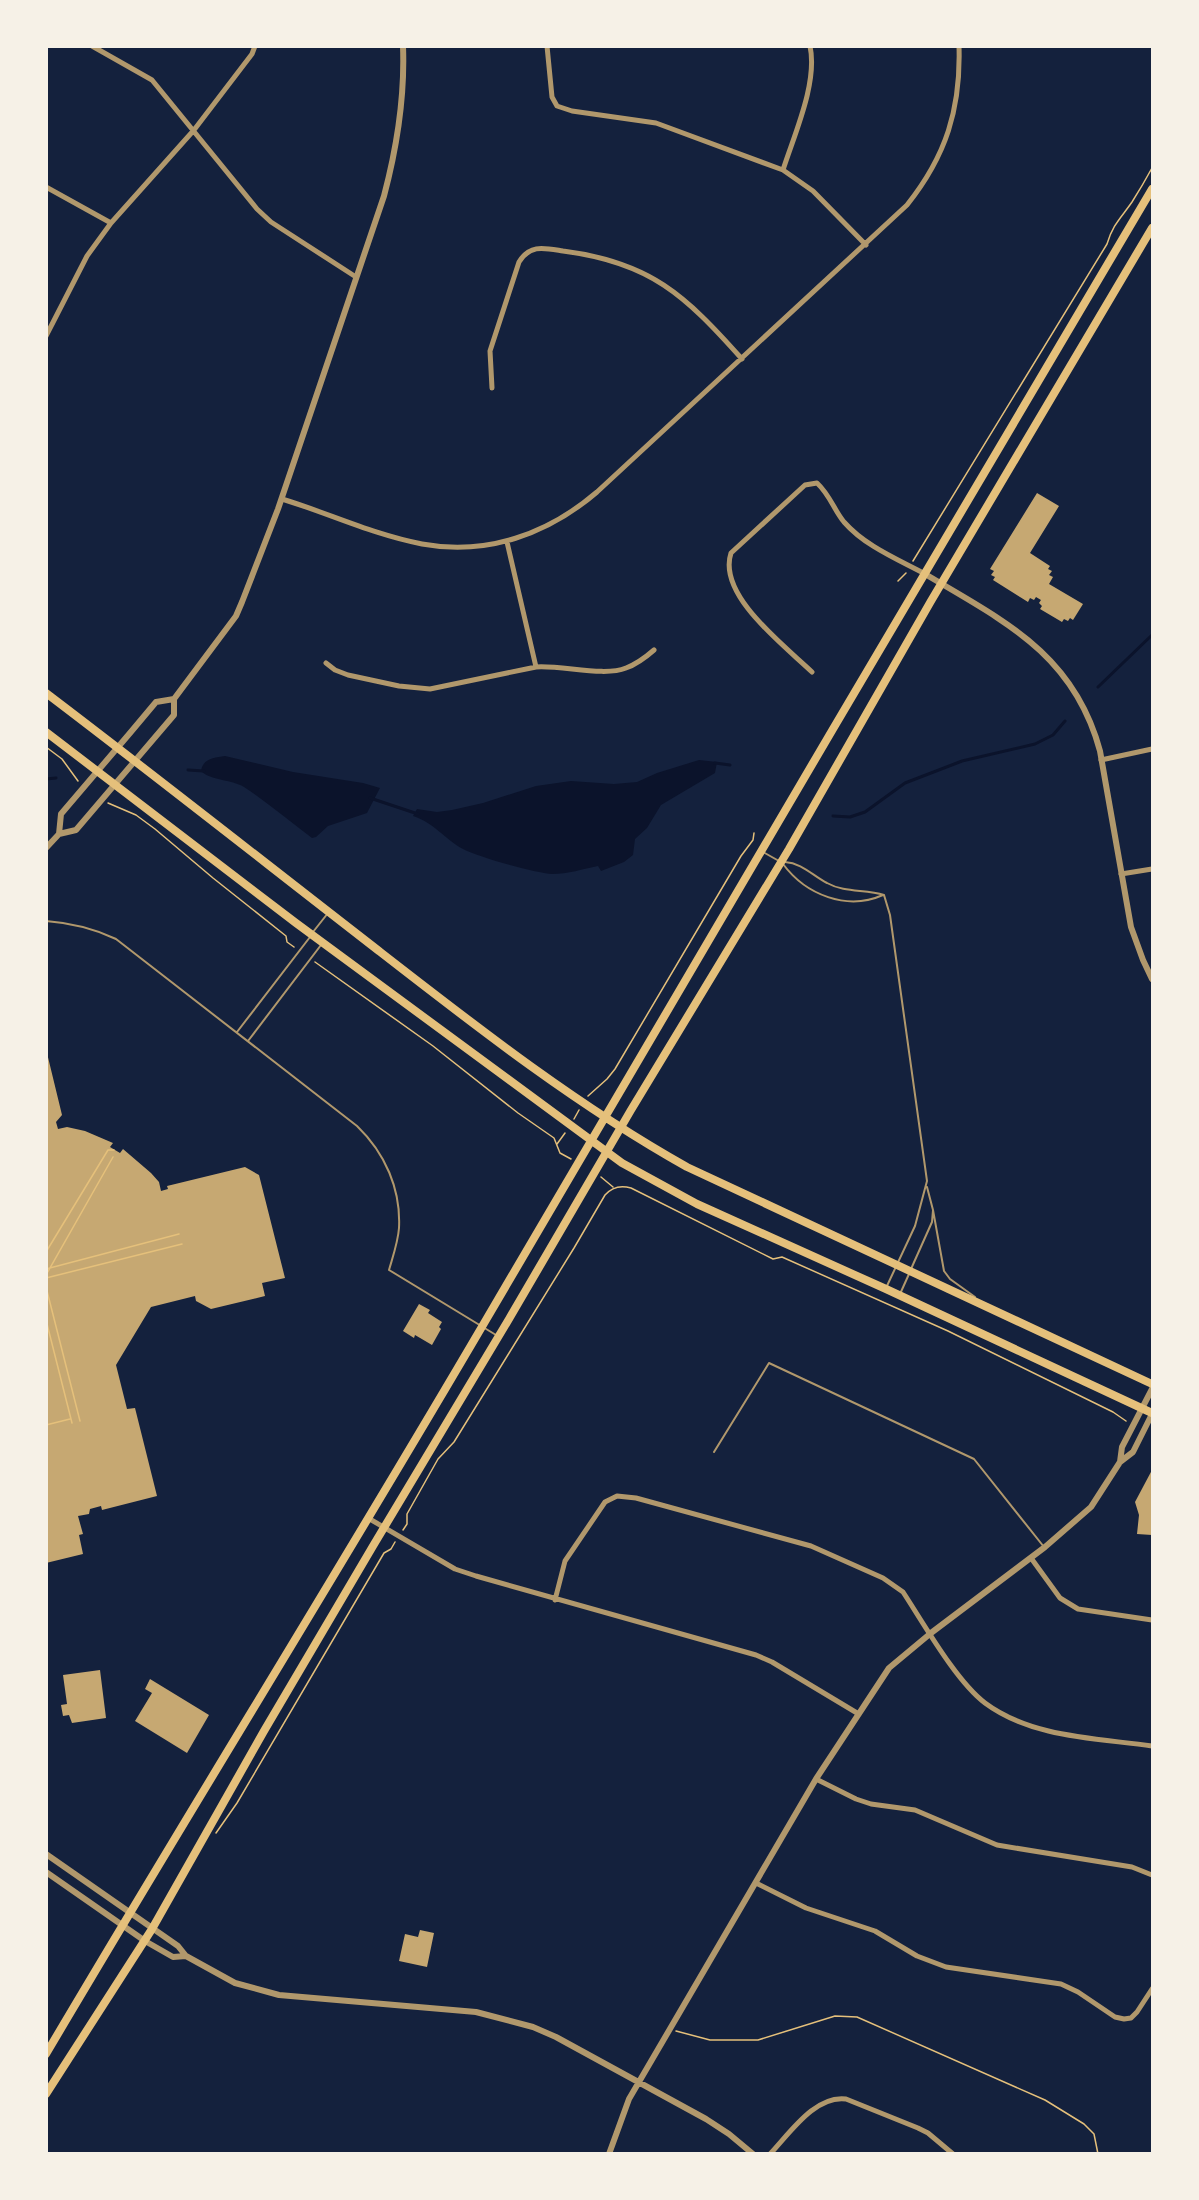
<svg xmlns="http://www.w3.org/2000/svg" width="1199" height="2200" font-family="'Asap Condensed',sans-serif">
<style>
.water{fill:#0b132b}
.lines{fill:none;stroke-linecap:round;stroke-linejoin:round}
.stream{stroke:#0b132b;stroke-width:3}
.building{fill:#c6a872}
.path{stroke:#e5c07b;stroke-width:1.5}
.service{stroke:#b1986c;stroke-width:2}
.minor{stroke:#b1986c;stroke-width:5}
.tertiary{stroke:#b1986c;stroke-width:6}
.primary{stroke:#e5c07b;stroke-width:8}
</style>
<rect width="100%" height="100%" fill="#14213d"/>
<path class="water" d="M225,756L293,772L363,783L380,788L367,813L328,826L316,837L312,838C289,821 267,802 244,787C231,779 211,781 201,771C203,758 214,758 225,756Z
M699,760L717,762L715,773L661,805L647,828L635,839L633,855L624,862L601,871L598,866C583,869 568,874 552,874C535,873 478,857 463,849C443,838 436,824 413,816L417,809L437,812L452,810L483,803L536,786L571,781L614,784L637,782L657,773Z"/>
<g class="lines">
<path class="stream" d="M1098,687L1152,635
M715,763L730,765
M188,770L204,771
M46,779L56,778
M370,798L418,814
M833,816L850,817L865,812L905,783L962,761L1035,744L1053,735L1065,721"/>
</g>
<path class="building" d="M1037,493L1059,506L1030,553L1050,566L1048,569L1052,571L1049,575L1053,577L1049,584L1083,604L1073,620L1070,618L1068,621L1064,619L1062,622L1040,609L1042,606L1039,603L1041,600L1036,597L1034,600L1030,598L1028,602L993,580L995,577L991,575L994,571L990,569Z
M46,1049L62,1115L56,1122L58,1129L67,1127L85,1131L113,1143L110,1147L120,1153L123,1149L151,1173L159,1182L161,1191L168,1189L167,1186L245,1167L259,1175L285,1278L262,1283L265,1296L211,1309L196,1301L195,1296L151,1307L116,1365L127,1409L135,1408L157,1496L102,1510L101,1506L90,1509L89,1514L78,1516L83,1534L79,1535L83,1554L46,1563Z
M419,1304L430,1310L428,1313L442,1322L439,1327L441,1329L432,1345L415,1335L414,1338L403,1331Z
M1152,1470V1535L1137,1534L1139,1515L1135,1502Z
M100,1670L106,1718L72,1723L69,1715L63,1716L61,1705L67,1704L63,1675Z
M150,1679L209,1715L187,1753L135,1721L152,1693L145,1689Z
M420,1930L434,1933L427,1967L399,1961L405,1934L418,1937Z"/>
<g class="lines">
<path class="path" d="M913,561L1107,244C1113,224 1121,218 1132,202C1139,191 1146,179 1152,168
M898,581L906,573
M46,747L62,759L78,781
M108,803L136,815L155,829L213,878L286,936L287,942L294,947
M315,962L433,1046L518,1113L554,1138L560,1153L571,1159
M588,1096L607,1079L615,1069L741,856L753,840L754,833
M574,1119L579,1110
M557,1144L565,1133
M601,1177L613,1187
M46,1252L108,1150H114
M46,1269L179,1234
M46,1275L113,1157
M46,1278L182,1244
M46,1287L80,1421
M46,1320L72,1423
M46,1425L70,1419
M403,1530L407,1524V1514L438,1459L454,1442L574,1248L605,1195C612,1187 621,1185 631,1188L773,1259L782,1257L948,1331L1113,1412L1126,1421
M216,1833L237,1803L384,1553L391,1549L395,1542
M676,2031L710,2040H758L835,2016L857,2017L1045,2100L1084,2124L1094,2134L1098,2154"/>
<path class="service" d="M763,852L779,861
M785,862C802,863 813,876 827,883C845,893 865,889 884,895
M783,864C806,895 847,911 883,895
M884,895L890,915L927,1181L915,1226L886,1288
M46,921C72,923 93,928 116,939L357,1126C385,1153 401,1189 399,1228C398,1242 393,1256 389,1270L496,1335
M313,932L328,913
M237,1032L310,937
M248,1041L321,945
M933,1210L944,1271L950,1279L975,1297
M911,1269L932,1222L933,1210L927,1187
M900,1294L909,1274
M714,1452L769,1363L974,1459L1044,1547"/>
<path class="minor" d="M92,46L152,80L257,209L271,222L356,277
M547,46L552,97L557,106L572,111L656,123L783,170L813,191L866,245
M783,170C794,135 818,83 810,46
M46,187L111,223
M46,336L87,256L111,223L194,130L252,54L255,46
M492,388L490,351L519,262C530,244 544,248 563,251C650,262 685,295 742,359
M282,499C328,513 374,535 422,544C487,556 548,534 597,492L907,205C946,156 961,109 959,46
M507,542L536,667
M326,663L335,670L348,675L399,686L430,689L536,667C562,665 604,677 626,668C637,664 646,657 654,650
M812,672C785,646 717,595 731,553L805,485L817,483C830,495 834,510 844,522C865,546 897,559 925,574
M1101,760L1152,749
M1121,874L1152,869
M368,1518L455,1569L476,1576L756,1655L772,1662L857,1713
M1031,1558L1060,1598L1078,1609L1152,1620
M555,1600L565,1561L605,1502L617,1496L636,1498L811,1546L883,1578L903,1592C924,1624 956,1681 985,1703C1032,1738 1097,1738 1152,1746
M816,1779L856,1799L871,1804L915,1810L997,1845L1132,1867L1152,1875
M756,1883L806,1908L875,1931L917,1956L946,1967L1061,1984L1078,1992L1115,2017L1124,2019L1131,2018L1137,2012L1152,1989
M770,2154C790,2133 815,2095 846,2099L918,2128L928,2133L953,2154"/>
<path class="tertiary" d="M925,574C1004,621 1074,654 1100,751L1131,927L1143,960L1152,979
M59,834L61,814L130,733L156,702L174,699
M46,848L59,834L76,830L174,715V699L236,616L242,602L278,509L384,196C397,147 405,98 403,46
M1120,1462L1122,1447L1152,1389
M46,1854L178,1946L186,1956L235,1983L279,1995L476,2012L533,2027L556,2037L706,2119L729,2134L753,2154
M46,1872L145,1941L173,1957L186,1956
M609,2154L629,2099L816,1779L889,1668L931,1633L1045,1547L1091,1507L1120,1462L1133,1452L1152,1414"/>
<path class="primary" d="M46,693C158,778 268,865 379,951C478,1028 578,1106 687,1167L1152,1384
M46,732L296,923L622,1163L697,1204L886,1289L1152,1413
M46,2054C190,1810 340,1569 483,1325C706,947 927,566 1152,189
M46,2094L152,1929L264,1731L373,1546L509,1319L631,1110L789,849L931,601L1152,228"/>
</g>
<rect width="1199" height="2200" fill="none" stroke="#f6f1e7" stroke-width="96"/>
</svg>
